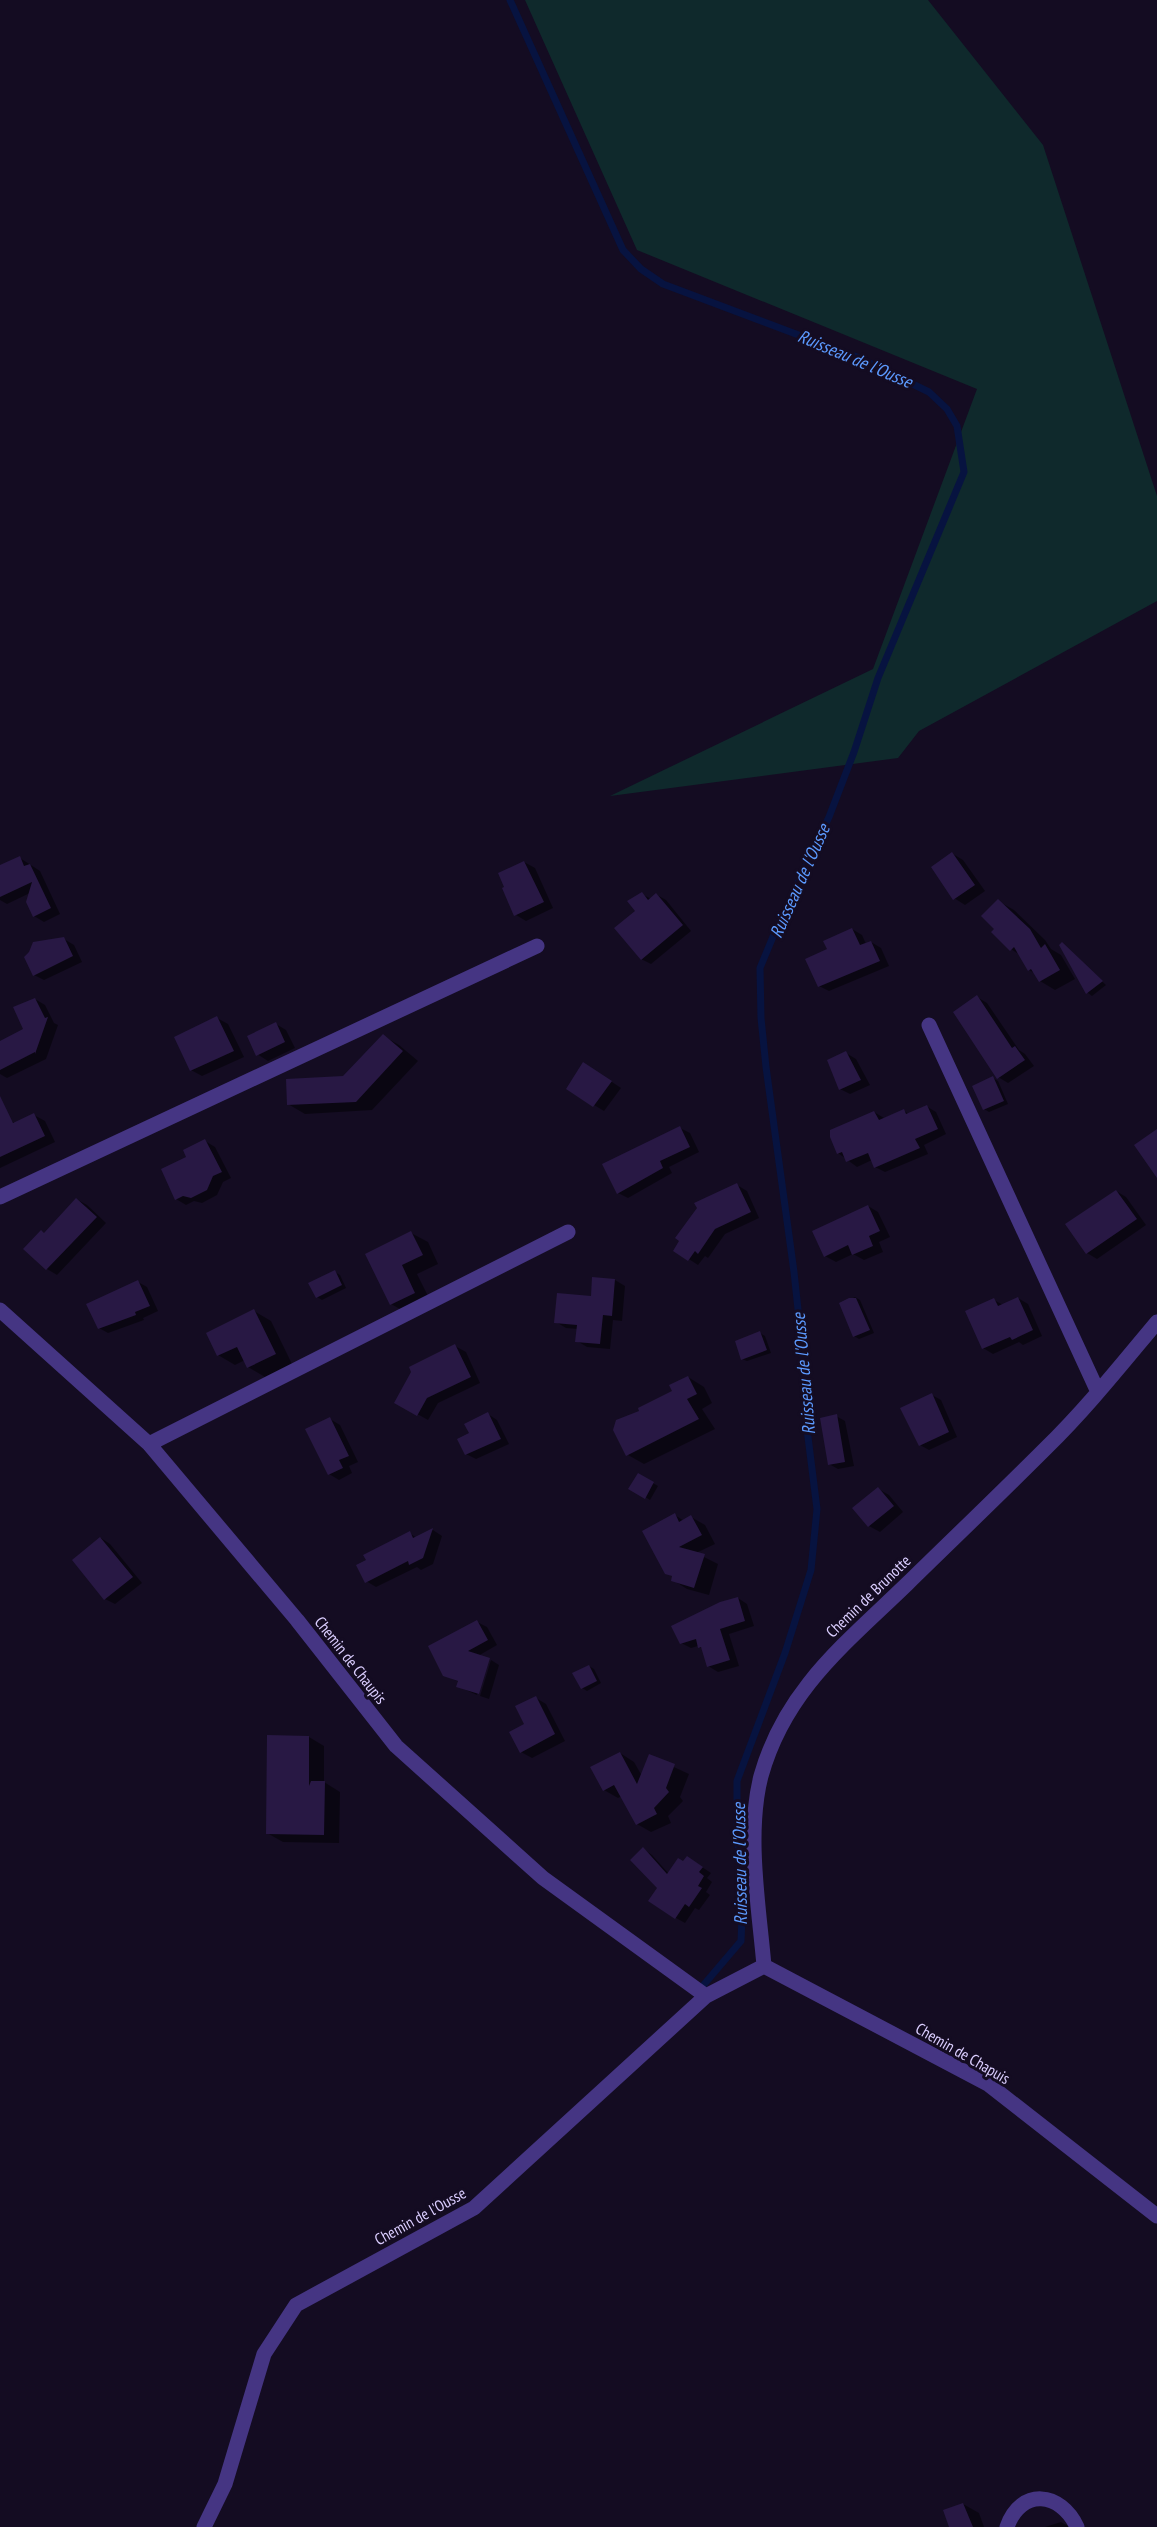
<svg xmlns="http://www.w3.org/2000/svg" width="1157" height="2527" font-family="'PT Sans Narrow',sans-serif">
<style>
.green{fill:#0f292c}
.shadow{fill:#0007}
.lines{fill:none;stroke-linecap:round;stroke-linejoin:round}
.stream{stroke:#071340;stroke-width:7}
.building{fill:#281844}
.minor{stroke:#453583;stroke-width:15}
.labels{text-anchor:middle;stroke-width:6;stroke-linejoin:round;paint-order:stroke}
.street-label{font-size:16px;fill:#dbceff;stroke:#140c22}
.water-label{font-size:18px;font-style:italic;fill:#5c9aff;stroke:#140c22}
</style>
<rect width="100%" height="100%" fill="#140c22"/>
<path class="green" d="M525,0H928L1043,145L1157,496V601L919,731L898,758L610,796L873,669L977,389L637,250Z"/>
<path class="shadow" d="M953,854L963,860L985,891L965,905L954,898Z
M20,858L40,871L60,914L44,922L34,916L30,893L7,904L0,900V868Z
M524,862L535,868L553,908L526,921L516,915Z
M642,894L651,899L657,895L666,900L691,931L651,964L641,959Z
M998,901L1014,910L1045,940L1051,949L1061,955L1075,979L1055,990L1040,981L1036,974L1029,970L1020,955L1011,949L996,928Z
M852,929L862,935L866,944L871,942L881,948L889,966L829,991L819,986L829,950Z
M64,939L74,945L82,962L44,980L34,975Z
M1062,944L1106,985L1092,996L1088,993L1061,945Z
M977,997L987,1003L1019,1050L1025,1054L1034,1066L1008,1083L998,1077Z
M35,999L45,1005L54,1023L58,1025L46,1059L7,1078L0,1074V1043L25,1030Z
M217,1018L228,1024L244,1057L202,1076L191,1070Z
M276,1024L286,1030L295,1048L268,1061L257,1054Z
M383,1036L399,1045L418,1061L372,1110L305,1114L288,1104L344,1077Z
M846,1053L856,1059L870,1085L850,1094L840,1089Z
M594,1070L621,1088L604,1111L594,1105Z
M993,1078L998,1081L1008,1104L989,1112L984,1109Z
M926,1106L936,1112L946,1134L924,1145L928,1154L885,1172L875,1167L872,1160L857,1167L838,1153L874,1112L884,1118L904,1111L909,1114Z
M34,1115L45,1121L55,1142L0,1168V1125L10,1120L16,1124Z
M680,1128L690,1133L699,1152L669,1167L672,1173L628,1198L618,1193Z
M205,1141L215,1147L231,1178L223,1182L217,1195L202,1203L194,1201L186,1205L176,1199L188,1157Z
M737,1185L747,1191L759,1218L725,1234L708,1258L705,1256L698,1265L675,1250Z
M1116,1191L1126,1197L1146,1225L1097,1259L1087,1253Z
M76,1199L87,1205L106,1223L57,1275L47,1269L25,1249L44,1234Z
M868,1206L878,1212L890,1237L879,1242L883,1252L864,1260L853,1254L836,1262L825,1256Z
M411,1233L428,1242L438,1264L417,1274L431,1302L407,1313L391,1304L367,1255Z
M335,1272L340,1275L346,1288L322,1300L317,1297Z
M594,1279L615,1280L625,1286L622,1321L613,1320L610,1349L587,1347L577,1341L578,1329L566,1328L556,1322L592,1298Z
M138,1282L147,1287L158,1311L143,1318L144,1320L108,1333L99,1328Z
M855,1297L860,1300L874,1333L859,1339L854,1336L841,1304Z
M1018,1298L1028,1304L1042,1336L1023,1345L1019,1342L993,1354L983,1348L994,1300L1003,1305Z
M254,1311L271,1321L292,1364L265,1377L248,1367L245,1360L235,1365L218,1355Z
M760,1333L765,1336L771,1353L747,1361L742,1359Z
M455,1346L466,1352L480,1383L438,1403L428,1420L396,1402Z
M688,1377L704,1387L712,1403L702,1409L715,1429L644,1464L628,1455L641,1411L674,1392Z
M932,1395L941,1400L957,1437L929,1450L920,1445Z
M488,1414L497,1420L509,1444L476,1459L466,1454Z
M836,1416L845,1421L854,1466L838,1469L829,1464Z
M330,1419L340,1425L358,1462L349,1466L352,1473L339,1480L329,1474Z
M639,1475L658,1486L650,1500L631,1488Z
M878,1489L889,1495L903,1512L880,1532L869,1526Z
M675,1515L684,1521L691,1517L705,1525L715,1544L696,1553L718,1564L709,1595L687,1589L673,1580L674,1577L666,1573Z
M433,1530L442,1536L433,1564L421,1570L417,1567L376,1587L366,1581L409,1533L417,1538Z
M101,1538L110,1544L142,1583L115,1604L105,1599Z
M738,1598L747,1604L754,1626L729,1634L739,1666L718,1672L708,1666L703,1649L698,1646L691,1648L681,1643Z
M477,1622L487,1627L497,1645L478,1656L488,1659L477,1695L457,1686L459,1682L444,1675Z
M491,1660L499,1665L489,1699L480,1696Z
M589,1666L594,1669L601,1683L587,1691L582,1688Z
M536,1698L546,1704L565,1741L532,1758L521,1752L526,1725Z
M309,1737L324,1746V1782L340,1792L339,1843L283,1842L267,1833Z
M620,1753L634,1762L642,1776L650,1756L689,1774L680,1797L683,1801L668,1816L671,1823L651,1832L637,1824L622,1796L618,1798L604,1790Z
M643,1849L652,1855L669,1874L684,1863H696L711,1873L707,1878L712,1882L706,1892L710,1895L699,1910L695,1908L685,1923L676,1918L659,1888Z
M963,2504L979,2513L984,2527H951Z
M1061,2522L1070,2527H1045Z"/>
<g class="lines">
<path class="stream" d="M510,0L623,250L641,269L663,284L857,357L929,392L947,409L957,426L964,472L878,678L854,752L829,817L777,927L760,968L761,1018L766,1067L794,1272L803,1356L806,1421L817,1509L811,1570L785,1653L737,1781V1835L743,1893L741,1941L701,1988"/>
</g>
<path class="building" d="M952,852L975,885L953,900L931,867Z
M20,856L24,866L30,864L51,908L33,917L26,902L32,882L0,897V865Z
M524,861L544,902L514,916L502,888L504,887L498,873Z
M642,892L648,900L656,893L683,925L641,960L614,928L635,911L627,901Z
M998,899L1030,929L1041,948L1045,944L1060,970L1039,982L1031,969L1028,971L1014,947L1010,951L991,932L994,929L981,916Z
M852,928L860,945L871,941L880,961L818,987L805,959L827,949L823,941Z
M64,937L73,956L33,976L24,957L29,952L33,942Z
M1062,942L1103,981L1086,994L1059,945Z
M977,995L1012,1048L1015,1046L1025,1060L997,1079L953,1012Z
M35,998L45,1018L48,1017L35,1054V1052L0,1070V1041L23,1029L13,1007Z
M217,1016L234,1051L190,1071L174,1037Z
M276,1022L285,1042L256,1056L247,1036Z
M383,1034L403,1051L356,1102L287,1105L286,1079L343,1076Z
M846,1051L861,1080L839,1090L827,1060Z
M583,1062L612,1081L593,1107L566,1089Z
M993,1076L1004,1101L983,1110L972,1086Z
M0,1096L13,1123L34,1113L45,1136L0,1157Z
M927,1105L938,1129L915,1139L920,1148L874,1168L868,1153L846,1162L842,1152L837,1154L830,1137V1130L874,1111L879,1120L904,1109L906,1114Z
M680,1126L690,1147L660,1161L663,1168L617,1194L602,1164Z
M1157,1129V1178L1134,1145Z
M205,1139L222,1172L213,1176L207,1190L191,1198L183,1196L175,1200L161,1169L186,1157L183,1150Z
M737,1183L751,1212L715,1229L698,1254L695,1251L688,1261L673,1251L679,1241L675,1238L697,1208L694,1203Z
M1116,1190L1137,1219L1086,1254L1065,1224Z
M76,1198L97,1217L46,1270L23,1249L41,1230L44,1233Z
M868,1205L880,1231L869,1236L873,1246L852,1255L848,1245L824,1257L812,1231Z
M411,1231L423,1255L402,1265L415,1293L390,1305L365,1254Z
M335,1270L342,1285L316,1298L308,1283Z
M592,1277L615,1279L612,1316L603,1315L600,1344L575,1342L577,1325L554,1323L557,1293L591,1296Z
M138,1280L150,1306L135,1312L136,1315L98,1329L86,1304Z
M1018,1297L1033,1330L1012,1340L1010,1337L982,1349L965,1311L994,1298L998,1306Z
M849,1298H856L870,1330L853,1337L839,1303Z
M254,1309L276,1354L247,1368L237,1347L217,1356L206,1333Z
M760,1331L767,1350L741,1360L735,1341Z
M455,1344L471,1377L427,1398L417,1416L394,1403L411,1372L409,1367Z
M688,1376L697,1394L687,1399L699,1419L626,1456L613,1430L616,1420L639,1411L638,1408L672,1391L669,1385Z
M932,1393L949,1432L919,1446L900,1408Z
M488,1412L501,1439L465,1455L457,1439L469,1433L464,1424Z
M837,1414L845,1462L828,1465L820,1418Z
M330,1417L349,1456L339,1460L343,1468L328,1475L305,1429Z
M638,1473L654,1482L645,1499L628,1489Z
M878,1487L894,1506L868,1527L852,1508Z
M675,1513L679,1522L691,1515L702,1535L679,1547L705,1554L694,1588L671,1581L672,1576L665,1574L642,1531Z
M433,1528L423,1558L409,1565L408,1561L365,1583L356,1565L366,1560L363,1555L410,1531L413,1538Z
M100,1537L133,1577L104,1600L72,1560Z
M738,1597L745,1621L720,1629L730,1660L707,1667L701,1647L698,1648L696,1639L680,1644L671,1626L720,1602Z
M477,1620L488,1640L468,1651L490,1658L479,1694L456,1687L458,1681L443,1676L428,1646Z
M589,1665L597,1681L581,1689L572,1673Z
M536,1696L555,1734L520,1753L509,1732L524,1724L515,1706Z
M267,1735L309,1736V1786L311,1781H325L324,1835L266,1834Z
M620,1752L637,1784L649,1754L675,1764L666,1788L669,1792L654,1808L657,1814L636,1825L614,1785L603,1791L590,1767Z
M643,1847L667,1874L678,1858L683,1861L687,1856L703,1867L699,1872L704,1876L698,1886L702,1888L689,1907L685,1904L675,1919L648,1901L657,1888L630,1860Z
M963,2503L973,2527H949L943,2510Z"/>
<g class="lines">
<path class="minor" d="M929,1025L1098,1392
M0,1197L537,946
M0,1310L149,1444L297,1620L396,1746L543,1878L706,1996
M149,1444L568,1232
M764,1966C759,1907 746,1834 761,1776C785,1690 845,1644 907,1584C953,1539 1000,1494 1046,1448C1086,1409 1121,1365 1157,1322
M764,1966L988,2084L1157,2216
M204,2527L225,2484L264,2354L296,2305L474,2208L706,1996L764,1966
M1007,2527C1021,2487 1061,2492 1077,2527"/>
</g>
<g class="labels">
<g class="street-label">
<text transform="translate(868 1596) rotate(-44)" y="6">Chemin de Brunotte</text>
<text transform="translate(351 1660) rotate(52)" y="6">Chemin de Chaupis</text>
<text transform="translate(963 2053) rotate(30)" y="6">Chemin de Chapuis</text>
<text transform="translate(420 2216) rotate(-29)" y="6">Chemin de l'Ousse</text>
</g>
<g class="water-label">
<text transform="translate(855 359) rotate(23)" y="6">Ruisseau de l'Ousse</text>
<text transform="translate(800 881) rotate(-66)" y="6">Ruisseau de l'Ousse</text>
<text transform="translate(804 1374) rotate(-95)" y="6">Ruisseau de l'Ousse</text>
<text transform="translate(740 1864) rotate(-91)" y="6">Ruisseau de l'Ousse</text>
</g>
</g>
</svg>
